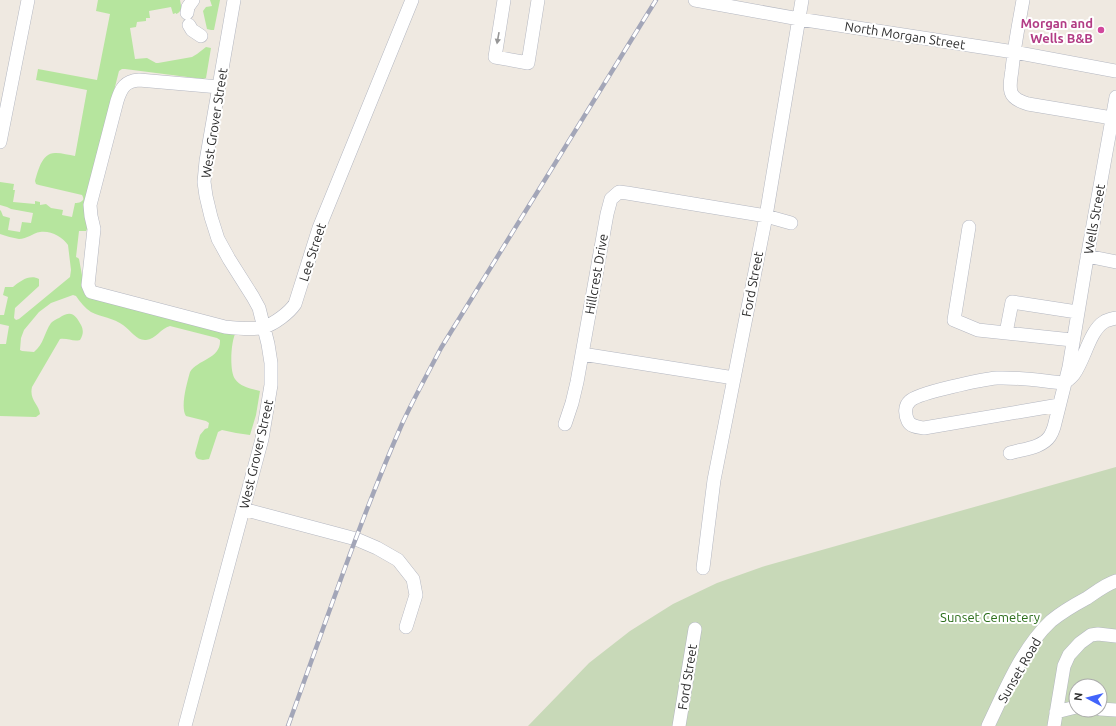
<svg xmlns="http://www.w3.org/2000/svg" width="1116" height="726" font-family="Ubuntu,sans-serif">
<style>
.green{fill:#b6e59e}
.cemetery{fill:#c8d9b8;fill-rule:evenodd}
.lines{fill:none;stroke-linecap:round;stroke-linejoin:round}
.minor-casing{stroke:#b4b7c1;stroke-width:14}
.minor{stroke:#fff;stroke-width:13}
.rail-casing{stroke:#a3a6b8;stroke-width:4.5}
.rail{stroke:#fff;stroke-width:3;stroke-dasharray:9;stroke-linecap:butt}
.oneway{fill:#969696}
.hotel-dot{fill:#d1479c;stroke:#fff;stroke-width:1.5}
.labels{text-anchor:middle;stroke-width:4;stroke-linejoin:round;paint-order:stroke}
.hotel-label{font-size:13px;font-weight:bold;fill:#b23c85;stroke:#fff;text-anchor:end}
.street-label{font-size:13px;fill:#2e2e2e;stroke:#fff}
.park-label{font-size:13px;fill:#2c6e1b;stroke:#fff}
</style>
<rect width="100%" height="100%" fill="#efe9e1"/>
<path class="green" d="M98,0H180C181,6 183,11 176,14V13L173,14L171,7L149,11L150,18H146V21L137,22L136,27L130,28L135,59L147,58L156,63H158L192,57L197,54L206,47L211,48L206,78L203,79L125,69H122L119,71L84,209V213L88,227L86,231H79L76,257L78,258L79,259L84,286L236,332C231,340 229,371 235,379C240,387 252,389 260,391L256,415L250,435L236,433L222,430L218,432L209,459L203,460L198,459L196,457L195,453L200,435L205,429L208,428L209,423L206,421L186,416C180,407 187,383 190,372C198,359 221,359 220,340L217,338L170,326C161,328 156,339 146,340C137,341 130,330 123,325C114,318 101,317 91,312C85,308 80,302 76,296L73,295L51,303L39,312L24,330L21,338L20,350L22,351L34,352C44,344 44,333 51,323C53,321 56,319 59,318C71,310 75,314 81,325C84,331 83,335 80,340C73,342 68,338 60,339L32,387C29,400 39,404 40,414L36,417L0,416V344H6L9,326L0,324V315H4L8,297L3,295L5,287H13C20,281 30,274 39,279V286L15,308L14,318L16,320L19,319L70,277L71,270L68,245C63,237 50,230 40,232C33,233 27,239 19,239C13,238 6,236 0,234V210L1,211L3,216L10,218L8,230L20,232L22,222L31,223L33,213L11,209L7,207L0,205V182L14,184L13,190H15L13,202L35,204V201L40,202V205L46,204L51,208L63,210L62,215L72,217L75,203C80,203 86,201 82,195L39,185L36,184L35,181C38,171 42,152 56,153C62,153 69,155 75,156L87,90L36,80L38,69L97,80L110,14L96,11Z
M210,0H220L214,30H211L207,29L203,11L206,7L212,6Z"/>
<path class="cemetery" d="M1116,467V726H528L589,663L630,631L673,604L717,583L765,566ZM1076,686H1100V710H1076Z"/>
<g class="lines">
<g class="minor-casing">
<path id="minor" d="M504,0L495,57L528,63L538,0
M695,0L799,19L1014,52L1116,71
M1023,0C1019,23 1014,47 1012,70C1011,77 1009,85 1011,92C1013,99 1021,102 1028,104L1112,118
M187,13L188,7L193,0
M189,25L192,30L201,36
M219,87L139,80C125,81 121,88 117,101L90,205L91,216L94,229L88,285L91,292L225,327C235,328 255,330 264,327C274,324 289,313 295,304L319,228L412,0
M0,142L28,0
M969,227L954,320L978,330L1072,340
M1087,256L1116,262
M1006,333L1012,302L1077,312
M582,354L734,378
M1059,405L924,428C918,427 911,427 908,421C905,415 904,406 910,401C917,393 984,379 997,378C1020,377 1042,381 1064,383C1068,380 1071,378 1074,374C1084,361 1090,330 1104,322C1107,320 1112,319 1116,318
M565,424L572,403L577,382L607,214L611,199L619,192L627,193L766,216L791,223
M1010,453C1023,449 1042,448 1050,436C1052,433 1053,430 1054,427L1069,367L1086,264L1116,97
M243,509L356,539L377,548L398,560L413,579L416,595L406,627
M703,568L714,480L766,216L802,0
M1100,709L1116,710
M1056,712L1076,707
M185,726L262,439L271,385V363L268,344L259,308L253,297L229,259L218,239L211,217L206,196L204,182L206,161L234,0
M679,726L695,629
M988,726C1005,691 1022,648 1051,621C1062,612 1074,605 1087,598C1096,592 1106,584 1116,581
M1054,726L1064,666L1069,655L1080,643L1091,635L1098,634L1116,636"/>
</g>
<use href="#minor" class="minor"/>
<g class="rail-casing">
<path id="rail" d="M288,726C325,625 359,522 402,424C414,398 428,373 441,348L656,0"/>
</g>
<use href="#rail" class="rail"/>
</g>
<defs><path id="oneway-solid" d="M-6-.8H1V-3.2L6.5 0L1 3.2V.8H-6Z"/></defs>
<use class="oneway" href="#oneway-solid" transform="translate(498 38) rotate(100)"/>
<circle class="hotel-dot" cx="1101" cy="30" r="4"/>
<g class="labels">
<g class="hotel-label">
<text x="1093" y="28">Morgan and<tspan x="1093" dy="15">Wells B&amp;B</tspan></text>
</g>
<g class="street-label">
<text transform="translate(905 35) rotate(9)" y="5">North Morgan Street</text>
<text transform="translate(214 123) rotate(-81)" y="5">West Grover Street</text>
<text transform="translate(1094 219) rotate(-80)" y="5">Wells Street</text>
<text transform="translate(312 252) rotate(-72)" y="5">Lee Street</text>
<text transform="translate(596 274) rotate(-80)" y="5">Hillcrest Drive</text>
<text transform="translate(752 284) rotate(-79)" y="5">Ford Street</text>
<text transform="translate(256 454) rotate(-77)" y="5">West Grover Street</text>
<text transform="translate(1019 670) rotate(-60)" y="5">Sunset Road</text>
<text transform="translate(687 677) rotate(-81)" y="5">Ford Street</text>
</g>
<g class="park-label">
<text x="990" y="622">Sunset Cemetery</text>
</g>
</g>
<g transform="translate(1088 698) rotate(277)"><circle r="19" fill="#ffffff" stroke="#ababab"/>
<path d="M0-3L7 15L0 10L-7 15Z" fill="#4264fb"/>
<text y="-6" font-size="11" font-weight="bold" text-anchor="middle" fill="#2e2e2e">N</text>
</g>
</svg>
